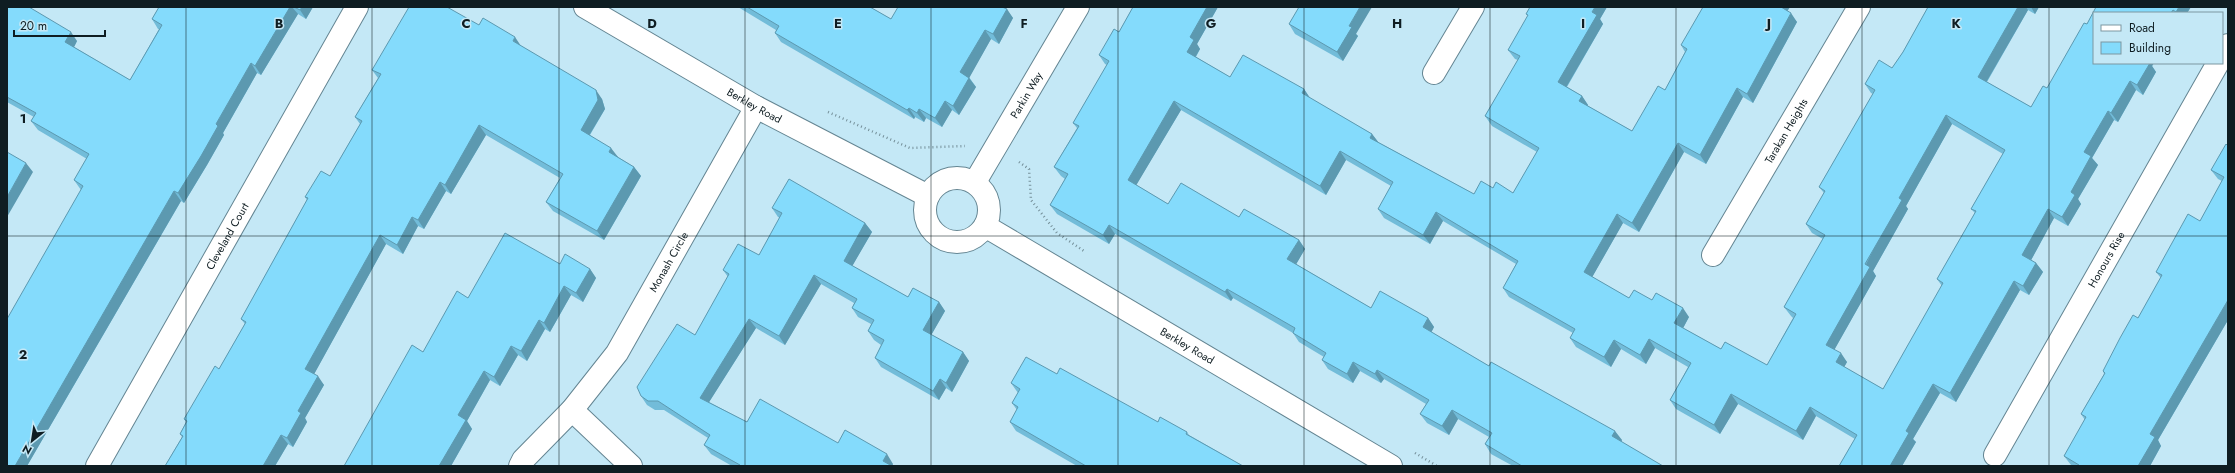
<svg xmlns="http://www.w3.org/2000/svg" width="2235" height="473" font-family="Jost,sans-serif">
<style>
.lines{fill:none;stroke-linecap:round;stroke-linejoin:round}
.minor-casing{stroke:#648592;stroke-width:24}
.path{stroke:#75909a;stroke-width:2.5;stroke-dasharray:1 3;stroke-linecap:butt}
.minor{stroke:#fff;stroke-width:22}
.wall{fill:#72bcd9;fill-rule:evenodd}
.shaded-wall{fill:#5c99b0}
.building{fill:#84dbfc;stroke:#5c99b0;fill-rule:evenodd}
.grid{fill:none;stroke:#0f1d22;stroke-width:1;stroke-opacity:0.55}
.labels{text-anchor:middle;stroke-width:3;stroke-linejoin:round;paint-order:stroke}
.street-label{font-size:11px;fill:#0f1d22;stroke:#c4e8f6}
.grid-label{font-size:13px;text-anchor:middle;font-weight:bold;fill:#0f1d22;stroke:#c4e8f6;stroke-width:3;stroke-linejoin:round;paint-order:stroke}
</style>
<rect width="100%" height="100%" fill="#c4e8f6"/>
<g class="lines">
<g class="minor-casing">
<g id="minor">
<path id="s1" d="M585,7L756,107L928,196"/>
<path d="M2222,56L2228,45"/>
<path d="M1434,73L1473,7"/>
<circle cx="957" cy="210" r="32"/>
<path id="s2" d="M975,182L1078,7"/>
<path id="s3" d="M985,226L1391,466"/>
<path id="s4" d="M1713,255L1859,7"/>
<path d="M572,410L631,466"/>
<path id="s5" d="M1995,455L2218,63"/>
<path id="s6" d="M97,466L357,7"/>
<path id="s7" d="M520,466L523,460L572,410L617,353L756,107"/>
</g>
</g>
<path class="path" d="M828,112L910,148L965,146
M1019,162L1029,169L1031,200L1057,233L1084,251
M1415,453L1437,466"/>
<use href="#minor" class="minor"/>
</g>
<path class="wall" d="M7,7L77,41L74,47L130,80L159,29H158L152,19L159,7H313L306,19L298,14L261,75L257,73L223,133L224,135L207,165L184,203L181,201L27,466H7L81,190L74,180L87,159L38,130L31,121L34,117L7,102Z
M738,7H870L891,19L1005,7V8L1013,18L999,44L991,39L969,77L976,87L959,115L952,110L942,127L926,118L924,122L915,117L914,119L781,42L775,33L776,30Z
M1133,7H1218L1197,44L1200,49L1196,57L1230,77L1304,89L1310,98L1372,134L1378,142L1474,194L1493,188L1513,193L1537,152L1492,126L1485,116L1518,60L1515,59L1508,50L1528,16L1526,14L1530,7H1607L1600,19L1603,24L1567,87L1582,96L1588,105V106L1632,131L1665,90L1685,52L1681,45L1787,11L1797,22L1753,103L1743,97L1706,164L1684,152L1639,232L1623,223L1592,277L1629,298L1652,300L1689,317L1683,328L1721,349L1767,365L1793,318L1791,316L1784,307L1823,239L1812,233L1806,224L1824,193L1819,187L1873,94L1871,93L1865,84L1892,68L1903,52L1928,7H2039L2035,14L2028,10L1987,82L2031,107L2047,88L2087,24L2096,7H2191L2187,13H2094V63H2154L2152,66L2156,72L2143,95L2136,90L2118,122L2114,120L2092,158L2098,165L2078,199L2081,204L2068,226L2054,218L2031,260L2036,263L2043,272L2029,295L2020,290L1956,402L1940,393L1913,439L1916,442L1902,466H1839L1855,439L1816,416L1803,440L1738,404L1720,434L1676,409L1670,400L1688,367L1655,348L1646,364L1621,349L1611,367L1576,347L1570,338L1573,333L1509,297L1503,288L1516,264L1443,221L1430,244L1384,218L1378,209L1391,186L1346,160L1326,195L1181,110L1136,185L1168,204L1239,217L1299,240L1305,249L1296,264L1371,308L1428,318L1434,327L1431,332L1489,366L1622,440L1621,442L1663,466H1513L1491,454L1485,444L1489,437L1458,419L1449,435L1427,423L1420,414L1426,404L1384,379L1381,383L1360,371L1353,383L1328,369L1322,360L1324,357L1299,342L1293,333L1233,298L1231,301L1115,234L1109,244L1057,214L1050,205L1065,179L1061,176L1054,167L1077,128L1073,123L1107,65L1105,64L1099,55L1119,32ZM1952,124L2003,154L1971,209L1975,213L1937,279L1942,286L1883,389L1844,367L1847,362L1834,350L1876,276L1873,271L1908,209L1906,206Z
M1289,24L1356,34L1358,36L1343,61L1295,34Z
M479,25L521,46L602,99L605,109L590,135L618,157L634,167L641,176L604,240L553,211L546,202L560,178L486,135L451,194L446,191L424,229L418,226L403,254L386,244L314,374L324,385L305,418L307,422L293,447L288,444L275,466H165L182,437L180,434L186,422L184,419L219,369L245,324L241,319L307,200L305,197L330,176L360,124L355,117L378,78L372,70Z
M2228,146V320L2158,440L2161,446L2150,466H2072L2071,465L2064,456L2085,420L2081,414L2104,374L2103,371L2138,318L2161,278L2156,272L2200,221L2222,181L2218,179L2211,170Z
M772,208L865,223L872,232L852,266L908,297L939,302L945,311L931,335L963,352L969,361L952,392L946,388L939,400L881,367L875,358L881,345L874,340L868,331L871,324L858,317L852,308L854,303L821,284L785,345L756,328L709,402L747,422L838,443L893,464L892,466H732L711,454L704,445L708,438L664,410H655L647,405L641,396L695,335L728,277L723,270L759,255L780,218L778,217Z
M560,264L590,269L596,278L583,302L571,295L550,332L545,329L527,361L518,355L500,386L490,380L467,421L472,429L451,466H344L423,352L468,298Z
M1057,374L1158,422L1187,432L1189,435L1243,466H1077L1016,431L1010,422L1017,410L1012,403L1018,393L1011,383Z"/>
<path class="shaded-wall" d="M290,7H292L298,14L261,75L255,66Z
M302,7H313L306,19L300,10Z
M1207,7H1218L1197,44L1200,49L1193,61L1187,52L1190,37Z
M1360,7H1372L1356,34L1358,36L1343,61L1337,52L1349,26Z
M1595,7H1607L1600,19L1603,24L1564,91L1558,82Z
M1780,7H1790L1785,15Z
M2018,7H2026L2028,10L1984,86L1978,77Z
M2031,7H2039L2035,14Z
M2179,7H2191L2187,13H2177L2176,12Z
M1007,9L1013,18L999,44L993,34Z
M1791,13L1797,22L1753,103L1747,94Z
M985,30L991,39L967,82L960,72Z
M71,32L77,41L72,51L65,42Z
M515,37L521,46L513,41Z
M251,63L257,73L223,133L224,135L207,165L184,203L178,193L216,124Z
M2146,63H2154L2152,66L2156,72L2143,95L2137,85Z
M969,78L976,87L959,115L953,106Z
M2130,81L2136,90L2118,122L2111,113Z
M1737,88L1743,97L1706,164L1700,155Z
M1304,89L1310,98L1308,102L1302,93Z
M596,90L602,99L605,109L587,139L581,130Z
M1582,96L1588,105L1586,110L1579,101Z
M945,101L952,110L942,127L935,118Z
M1174,101L1181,110L1134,189L1128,180Z
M909,108L915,117L914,119L907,110Z
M919,109L926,118L924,122L917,113Z
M2108,111L2114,120L2092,158L2098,165L2078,199L2081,204L2068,226L2062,217L2084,152Z
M1946,115L1952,124L1906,206L1908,209L1873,271L1876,276L1832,354L1826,345L1899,198Z
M479,125L486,135L451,194L445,185Z
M1372,134L1379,143L1370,138Z
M1678,143L1684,152L1639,232L1632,223Z
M611,148L618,157L615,161L609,152Z
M1340,151L1346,160L1326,195L1320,186Z
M26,163L33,172L7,217V197Z
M634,167L641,176L604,240L597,231Z
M440,182L446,191L424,229L418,220Z
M174,191L181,201L27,466H15Z
M2048,209L2054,218L2029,264L2022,255Z
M1436,212L1443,221L1430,244L1423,235Z
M1617,214L1623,223L1590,281L1584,272Z
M412,217L418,226L403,254L397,245Z
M865,223L872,232L850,270L844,261Z
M1109,225L1115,234L1109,244L1103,235Z
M380,235L386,244L312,378L305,369Z
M1299,240L1305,249L1294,268L1287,259Z
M2036,263L2043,272L2029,295L2023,286Z
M590,269L596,278L583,302L576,293Z
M814,275L821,284L785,345L779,336Z
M2014,281L2020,290L1956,402L1950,393Z
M564,286L571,295L550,332L544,323Z
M1227,289L1233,298L1231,301L1225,292Z
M2228,300V320L2158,440L2161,446L2150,466H2138L2150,434Z
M939,302L945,311L929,339L923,330Z
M1683,308L1689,317L1681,332L1674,323Z
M1428,318L1434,327L1429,337L1423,327Z
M749,319L756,328L706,407L700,398Z
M539,320L545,329L527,361L521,351Z
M1649,339L1655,348L1646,364L1640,355Z
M1614,340L1621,349L1611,367L1604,357Z
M511,346L518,355L500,386L494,377Z
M963,352L969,361L952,392L946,383Z
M1841,353L1847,362L1842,371L1836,362Z
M1353,362L1360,371L1353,383L1347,374Z
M1377,370L1384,379L1381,383L1375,374Z
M484,371L490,380L467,421L472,429L451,466H439L458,415Z
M318,376L324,385L305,418L307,422L293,447L287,438L298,411Z
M940,379L946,388L939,400L933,391Z
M1933,384L1940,393L1913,439L1916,442L1902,466H1890L1906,431Z
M1731,394L1738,404L1720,434L1714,425Z
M1810,407L1816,416L1803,440L1796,431Z
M1452,410L1458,419L1449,435L1442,426Z
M1615,431L1622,440L1619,446L1612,436Z
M281,435L288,444L275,466H263Z
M887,454L893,464L892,466L883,461Z"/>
<path class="building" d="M7,7H29L71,32L65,42L130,80L162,25L152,19L159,7H290L255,66L251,63L216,124L218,126L201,156L178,193L174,191L15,466H7V319L83,186L74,180L89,154L31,121L36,113L7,97Z
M294,7H302L300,10Z
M409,7H447L479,25L483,18L515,37L513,41L596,90L598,100L581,130L611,148L609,152L634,167L597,231L546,202L563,174L479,125L445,185L440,182L418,220L412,217L397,245L380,235L305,369L318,376L298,411L301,413L287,438L281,435L263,466H165L183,436L180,434L187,421L184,419L215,366L219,369L246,322L241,319L308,198L305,197L321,171L330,176L362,121L355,117L381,74L372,70Z
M747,7H870L891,19L898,7H1002L1007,9L993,34L985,30L960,72L969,78L953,106L945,101L935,118L919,109L917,113L909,108L907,110L775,33L779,26Z
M1133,7H1207L1190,37L1194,40L1187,52L1230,77L1243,55L1304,89L1302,93L1372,134L1370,138L1474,194L1481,181L1493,188L1496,182L1513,193L1539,148L1485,116L1520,56L1508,50L1528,15L1526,14L1530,7H1595L1592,12L1597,15L1558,82L1582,96L1579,101L1632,131L1658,86L1665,90L1687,49L1681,45L1703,7H1781L1791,13L1747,94L1737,88L1700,155L1678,143L1632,223L1617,214L1584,272L1629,298L1634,290L1652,300L1656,293L1683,308L1674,323L1721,349L1725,342L1767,365L1796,314L1784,307L1825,235L1806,224L1825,191L1819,187L1875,90L1865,84L1879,60L1892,68L1903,52L1928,7H2018L1978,77L2031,107L2043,86L2047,88L2084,23L2087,24L2096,7H2179L2176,12L2173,10L2171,13H2094V63H2150L2137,85L2130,81L2111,113L2108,111L2084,152L2091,156L2071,192L2075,195L2062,217L2048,209L2022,255L2036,263L2023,286L2014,281L1950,393L1933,384L1906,431L1909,433L1890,466H1839L1857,435L1810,407L1796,431L1731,394L1714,425L1670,400L1691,363L1649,339L1640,355L1614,340L1604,357L1570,338L1575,329L1503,288L1518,261L1436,212L1423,235L1378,209L1393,182L1340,151L1320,186L1174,101L1128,180L1168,204L1181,183L1239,217L1244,209L1299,240L1287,259L1371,308L1380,291L1428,318L1423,327L1489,366L1491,362L1615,431L1612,436L1663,466H1522L1485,444L1492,433L1452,410L1442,426L1420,414L1429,400L1377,370L1375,374L1353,362L1347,374L1322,360L1326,353L1293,333L1295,328L1227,289L1225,292L1109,225L1103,235L1050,205L1068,174L1054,167L1079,126L1073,123L1109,61L1099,55L1114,29L1119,32ZM1946,115L2005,150L1971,209L1976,211L1937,279L1943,283L1883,389L1836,362L1841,353L1826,345L1870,267L1865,264L1902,200L1899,198Z
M1299,7H1360L1349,26L1352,27L1337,52L1289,24Z
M2226,144L2228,146V300L2150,434L2155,437L2138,466H2079V465L2064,456L2086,417L2081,414L2105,373L2103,371L2120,338L2133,315L2138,318L2162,275L2156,272L2188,214L2200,221L2224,177L2211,170Z
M7,152L26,163L7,197Z
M789,179L865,223L844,261L908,297L913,288L939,302L923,330L963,352L946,383L940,379L933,391L875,358L884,340L868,331L874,320L852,308L857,299L814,275L779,336L749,319L700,398L747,422L760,399L838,443L845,430L887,454L883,461L892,466H740V465L704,445L710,435L658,401H648L641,396L637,387L677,324L695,335L729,274L723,270L738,244L759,255L782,213L772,208Z
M505,233L560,264L565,254L590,269L576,293L564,286L544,323L539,320L521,351L511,346L494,377L484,371L458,415L466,420L439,466H432L431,465L430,466H344L412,345L423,352L457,291L468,298Z
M1026,357L1057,374L1060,368L1158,422L1160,417L1187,432L1186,434L1243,466H1086L1010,422L1018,407L1012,403L1020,389L1011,383Z"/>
<path class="grid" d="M186,7V466M372,7V466M559,7V466M745,7V466M931,7V466M1118,7V466M1304,7V466M1490,7V466M1676,7V466M1862,7V466M2049,7V466M7,236H2228"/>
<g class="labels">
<g class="street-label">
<text dy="4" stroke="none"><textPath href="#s2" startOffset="101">Parkin Way</textPath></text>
<text dy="4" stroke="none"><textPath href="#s1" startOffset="196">Berkley Road</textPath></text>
<text dy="4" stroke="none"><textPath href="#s4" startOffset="144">Tarakan Heights</textPath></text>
<text dy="4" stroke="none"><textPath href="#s6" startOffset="264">Cleveland Court</textPath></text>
<text dy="4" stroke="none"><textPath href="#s5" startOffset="225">Honours Rise</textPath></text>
<text dy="4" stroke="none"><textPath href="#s7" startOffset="254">Monash Circle</textPath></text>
<text dy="4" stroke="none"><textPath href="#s3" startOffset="235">Berkley Road</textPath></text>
</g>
</g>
<g class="grid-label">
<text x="279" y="28">B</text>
<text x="466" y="28">C</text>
<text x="652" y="28">D</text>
<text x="838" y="28">E</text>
<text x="1024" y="28">F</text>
<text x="1211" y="28">G</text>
<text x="1397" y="28">H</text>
<text x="1583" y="28">I</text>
<text x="1769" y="28">J</text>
<text x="1956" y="28">K</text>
<text x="23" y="123">1</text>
<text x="23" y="359">2</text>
</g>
<rect width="2235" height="473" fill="none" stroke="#0f1d22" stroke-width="16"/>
<rect x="2093" y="12" width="130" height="52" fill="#c4e8f6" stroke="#7c97a1"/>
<rect x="2101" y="25" width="20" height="6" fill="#ffffff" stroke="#7c97a1"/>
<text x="2129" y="32" font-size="12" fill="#0f1d22">Road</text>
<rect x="2101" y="42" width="20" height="12" fill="#84dbfc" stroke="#7c97a1"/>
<text x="2129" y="52" font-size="12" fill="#0f1d22">Building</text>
<g transform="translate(32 441) rotate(210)" stroke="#c4e8f6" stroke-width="3" paint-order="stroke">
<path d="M0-3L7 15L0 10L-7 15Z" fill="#0f1d22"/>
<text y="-6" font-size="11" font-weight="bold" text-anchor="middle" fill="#0f1d22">N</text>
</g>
<path d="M14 30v6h91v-6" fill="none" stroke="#0f1d22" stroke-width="2"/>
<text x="20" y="30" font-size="12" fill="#0f1d22" stroke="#c4e8f6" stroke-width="3" paint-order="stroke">20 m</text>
</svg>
